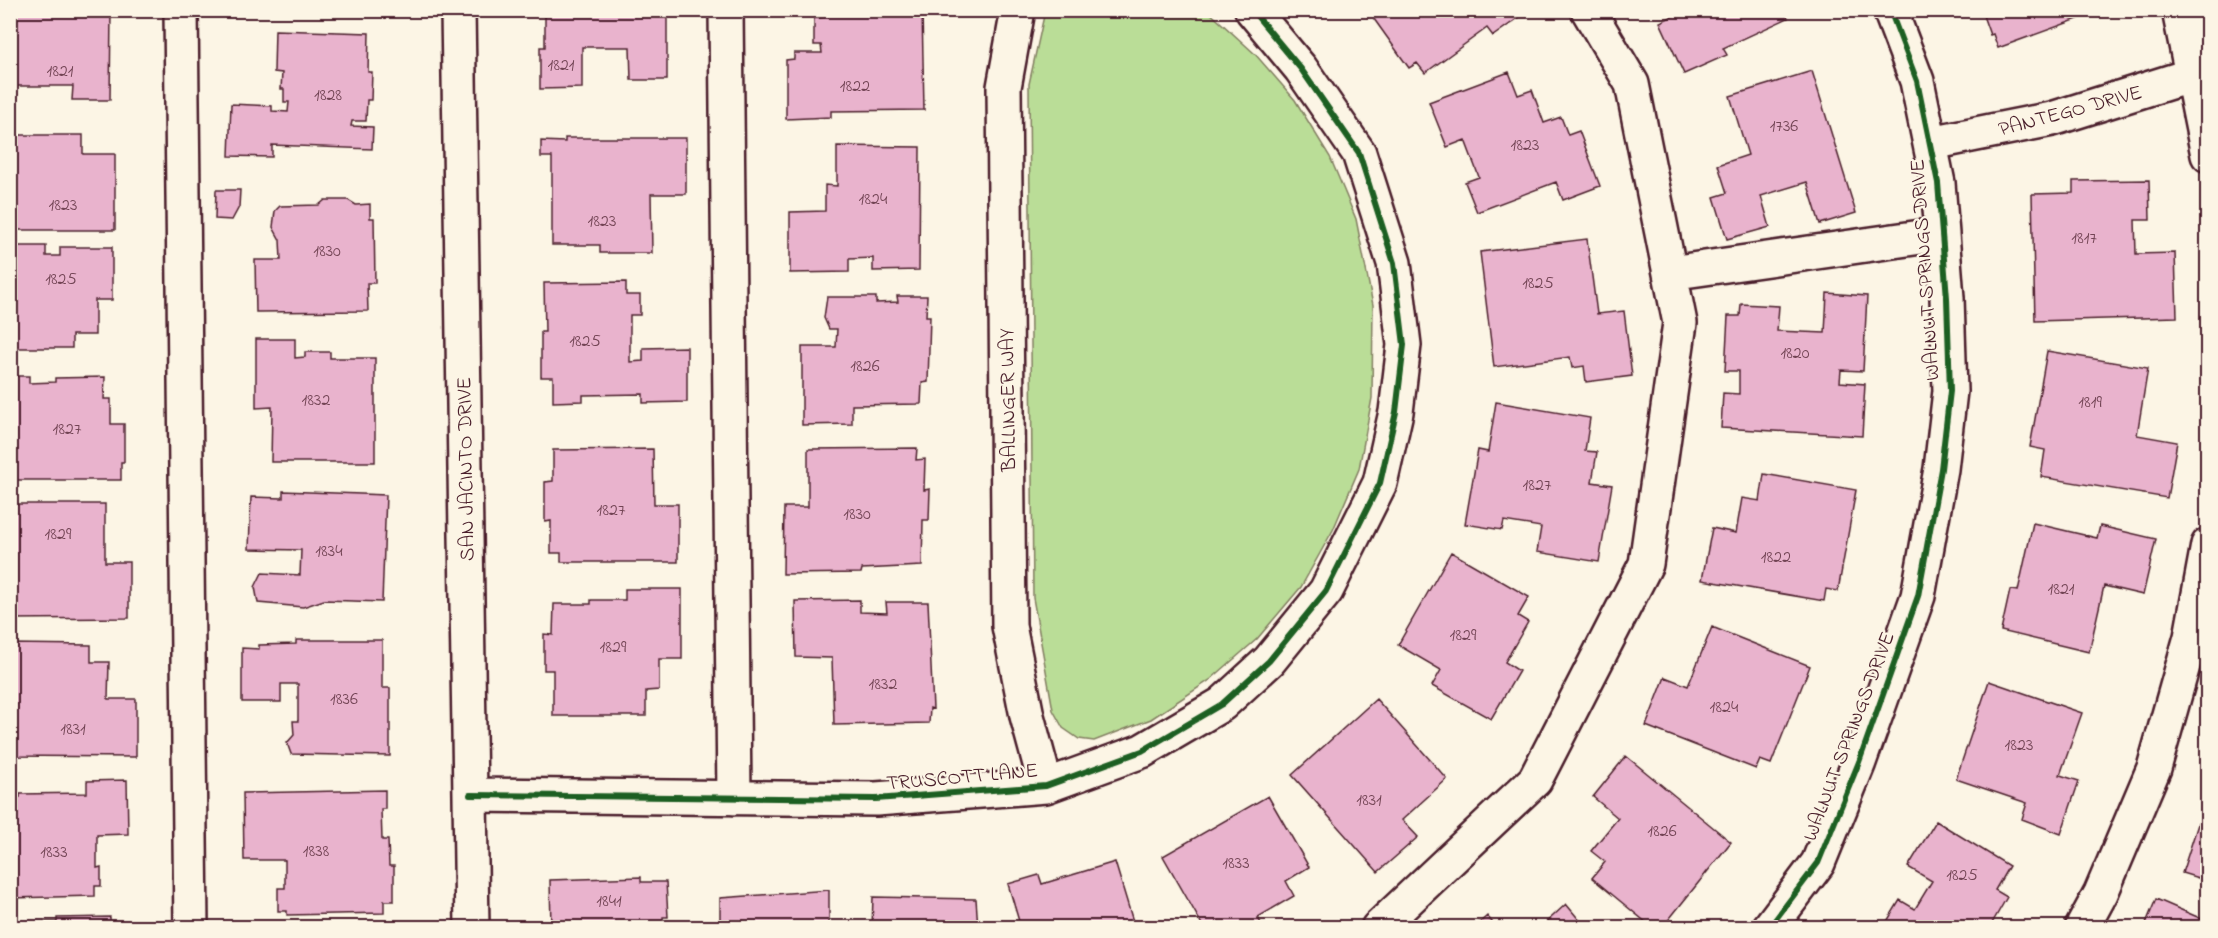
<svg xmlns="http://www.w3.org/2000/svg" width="2218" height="938" font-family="'Indie Flower',sans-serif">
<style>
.green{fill:#badd97;stroke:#827e61;stroke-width:1.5}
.building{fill:#e9b3cd;stroke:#4a1f2b;stroke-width:1.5}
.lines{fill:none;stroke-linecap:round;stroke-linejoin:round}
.minor-casing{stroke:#4a1f2b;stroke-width:38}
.minor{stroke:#fcf5e5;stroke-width:33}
.cycleway-casing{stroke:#fcf5e5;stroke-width:10}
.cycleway{stroke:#1b5e20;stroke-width:6}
.labels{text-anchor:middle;stroke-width:4.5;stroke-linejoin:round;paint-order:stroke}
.number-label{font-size:18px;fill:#724454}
.street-label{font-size:21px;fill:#4a1f2b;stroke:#fcf5e5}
</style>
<rect width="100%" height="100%" fill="#fcf5e5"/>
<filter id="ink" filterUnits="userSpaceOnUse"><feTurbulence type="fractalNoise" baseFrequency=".0167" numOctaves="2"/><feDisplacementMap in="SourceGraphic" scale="12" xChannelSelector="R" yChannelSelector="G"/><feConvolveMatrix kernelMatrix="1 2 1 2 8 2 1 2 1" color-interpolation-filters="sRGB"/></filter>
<g filter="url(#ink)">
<path class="green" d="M1045,11H1208L1255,54L1295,100L1330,157L1356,219L1373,305L1372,398L1359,469L1333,530L1301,587L1257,639L1210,680L1151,719L1094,741L1079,739L1063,728L1053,710L1033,598L1029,84Z"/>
<path class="building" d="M10,10H111L110,100H72L73,86H10Z
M545,10H667V80H631L630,47H582V88L540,89V47H545Z
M828,10H922L924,110L831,111V117L786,119V60L794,59V53H822L821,45H814V18L828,17Z
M1376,10H1528V11L1493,36L1487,28L1425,73L1417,63L1409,68L1374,19L1379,14Z
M1784,10L1788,18L1723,48L1727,55L1684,74L1660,22L1686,10Z
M1981,10H2084L2086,16L1998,48L1993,34L1990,35Z
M275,30L369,33L368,72H372L371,100H367L366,121H352L351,126L373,127L372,149L272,145V157L229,156L231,104L272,106V111L288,112L289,102H284V89H281L282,73L274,72Z
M1812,71L1856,213L1820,224L1807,182L1761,196L1770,227L1727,239L1714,197L1727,193L1718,165L1748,155L1730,96Z
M1509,72L1518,95L1532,90L1544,123L1561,117L1568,135L1579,131L1600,186L1563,200L1556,182L1477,212L1465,182L1479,177L1465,140L1447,147L1429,102Z
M14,135H83V154H115V230H10V146H14Z
M565,138H686V194H651L652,253H600V245H552V157H541V141L565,142Z
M837,146L920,147L919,270L873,271V258L849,259V272L790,273V212L825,211V185L837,186Z
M2149,180L2150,220H2135L2136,254L2175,253L2177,317L2035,321L2032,194L2073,193V181Z
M216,190H240L239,207L232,220L215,219Z
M325,200H348L356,205L370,204V218H374L375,283H367L368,311L256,312L255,260H281L280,240L273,227L275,211L280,206L319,205Z
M1587,239L1597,314L1624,311L1632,376L1586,382L1584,366L1572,368L1570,357L1494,367L1480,252Z
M10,246H46V256H60V247H112V300H95V335H72V348H10Z
M626,282V295H640V315H630V362L643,361V348L687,347V402L643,403V394L583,395V401L553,402V377H541V332H545L544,283Z
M1827,293L1867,296L1863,371L1841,370L1840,382L1865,384L1862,436L1721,428L1723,393L1739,394V371H1725L1728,316H1740L1741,304L1779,306L1777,331L1825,333Z
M897,296H927L926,316H930L928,382L922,383L921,404L852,405V424L802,425V347H836L837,329H829L824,318L827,297H876V303L898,302Z
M256,339H295V358L305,357V352H330V358H375V462H271L272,407L256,408Z
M2047,351L2148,368L2137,435L2177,442L2167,498L2041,477L2045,450L2030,447Z
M10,376H29V383L55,382V378L105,377L104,399H111V424H124V462H121V480H16L15,460H10Z
M1496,402L1590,418L1585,451L1597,452L1592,482L1612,485L1599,562L1537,552L1541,527L1504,521L1502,530L1465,524L1478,450L1488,452Z
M917,448L916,460L925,459L924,490L930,489L929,520H923L922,566L862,569L861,573L783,574L784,507H808V449Z
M653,449L654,504H678V562H561V553H551V521L545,522V482L553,481V450Z
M1764,474L1856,490L1838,591L1826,589L1824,601L1702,580L1712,528L1736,533L1742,498L1760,501Z
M283,491L386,495L382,602L324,600L303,607L258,603L255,587L262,573L300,575L301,550L249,549L251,497L283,498Z
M10,504H105V562H129V618L11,619Z
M2033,523L2097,538L2100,526L2156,539L2143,595L2104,586L2089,652L2001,631L2010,590L2018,591Z
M1451,552L1529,597L1518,616L1528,622L1505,662L1519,671L1491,719L1432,686L1441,670L1398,645Z
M625,589H682V659H659V690L646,691V716H553V670H544V634L553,635L554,604H591V600H625Z
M860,600V612L887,613L886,602H928L933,709L930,708L929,723L834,725L832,658L796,657L795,601Z
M1712,627L1810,666L1771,764L1760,760L1756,769L1646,726L1665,677L1688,686Z
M296,640H382V688H390V756L291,754L287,743L294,735L293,721H298V684H281V702H242V648L259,649V645L296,644Z
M10,644L91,645V662H109L108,699H136V757L10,756Z
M1989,681L2082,713L2060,775L2079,781L2061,834L2022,819L2027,803L1956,779Z
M1376,699L1447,779L1402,820L1418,837L1378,872L1292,775Z
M1626,756L1731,842L1662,928H1653L1592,878L1605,862L1591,851L1618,818L1593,797Z
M127,780L128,834L97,835V868L101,867V886H95V896L10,898V798L20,797V794L87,793V781Z
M385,790V809H381L382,840H388L389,866H394V901H384V913L287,915V911H278V888H285V860H244L243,793Z
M1268,796L1309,867L1286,881L1294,896L1258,917L1263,928H1204L1163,856Z
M2200,818L2208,820V881L2182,873Z
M1936,821L2009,866L1995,890L2007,897L1991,925L1994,928H1883L1900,900L1915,909L1932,881L1908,867Z
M1115,862L1135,928H1021L1008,884L1039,875L1042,884Z
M641,877V882H666L668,917H663V928H551L550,880Z
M829,890V928H720V898Z
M873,897L976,899L978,928H872Z
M2156,899L2202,919L2199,928H2144Z
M1566,904L1586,928H1540Z
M1487,916L1497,928H1481L1478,924Z
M110,917V922H149V928H23V922H57V918Z"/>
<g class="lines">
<g class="minor-casing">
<path id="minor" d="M181,10L191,928
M458,10L472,928
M726,10L734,798
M1018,10L1004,87L1009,626L1027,716L1046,786
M2179,10L2208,155
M1931,143L2052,119L2208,70
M1670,273L1942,234
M470,795L876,799L1046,786L1142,751L1222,704L1269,661L1326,591L1380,483L1396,412L1404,345L1394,263L1359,153L1301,69L1252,10
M1378,928L1535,780L1646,564L1680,323L1632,84L1588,10
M1769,928L1818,863L1859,762L1918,596L1941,469L1950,391L1947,298L1938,183L1917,81L1890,10
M2082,928L2101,893L2154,768L2191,637L2208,545"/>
</g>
<use href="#minor" class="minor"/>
<g class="cycleway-casing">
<path id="cycleway" d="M470,795L876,799L1046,786L1142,751L1222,704L1269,661L1326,591L1380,483L1396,412L1404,345L1394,263L1359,153L1301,69L1252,10
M1769,928L1818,863L1859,762L1918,596L1941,469L1950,391L1947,298L1938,183L1917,81L1890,10"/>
</g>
<use href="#cycleway" class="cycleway"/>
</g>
</g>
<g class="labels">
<g class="number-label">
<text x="561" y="70">1821</text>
<text x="60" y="76">1821</text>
<text x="855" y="91">1822</text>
<text x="328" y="100">1828</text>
<text x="1784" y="131">1736</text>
<text x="1525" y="150">1823</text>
<text x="873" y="204">1824</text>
<text x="63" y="210">1823</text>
<text x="602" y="226">1823</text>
<text x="2084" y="243">1817</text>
<text x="327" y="256">1830</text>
<text x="61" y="284">1825</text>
<text x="1538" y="288">1825</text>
<text x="585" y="346">1825</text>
<text x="1795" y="358">1820</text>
<text x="865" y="371">1826</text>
<text x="316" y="405">1832</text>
<text x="2090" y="407">1819</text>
<text x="67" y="434">1827</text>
<text x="1537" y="490">1827</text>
<text x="611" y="515">1827</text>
<text x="857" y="519">1830</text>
<text x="58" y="539">1829</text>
<text x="329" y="556">1834</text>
<text x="1776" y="562">1822</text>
<text x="2061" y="594">1821</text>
<text x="1463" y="640">1829</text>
<text x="613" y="652">1829</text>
<text x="883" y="689">1832</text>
<text x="344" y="704">1836</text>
<text x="1724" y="712">1824</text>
<text x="73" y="734">1831</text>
<text x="2019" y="750">1823</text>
<text x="1369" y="805">1831</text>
<text x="1662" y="836">1826</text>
<text x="316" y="856">1838</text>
<text x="54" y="857">1833</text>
<text x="1236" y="868">1833</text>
<text x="1962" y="880">1825</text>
<text x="609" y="906">1841</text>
</g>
<g class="street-label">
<text transform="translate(2070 110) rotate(-15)" y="7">PANTEGO DRIVE</text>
<text transform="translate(1924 270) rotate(-94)" y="7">WALNUT SPRINGS DRIVE</text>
<text transform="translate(1007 400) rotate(-91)" y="7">BALLINGER WAY</text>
<text transform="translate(465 469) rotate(-91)" y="7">SAN JACINTO DRIVE</text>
<text transform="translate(1848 736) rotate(-69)" y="7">WALNUT SPRINGS DRIVE</text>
<text transform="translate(962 776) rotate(-5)" y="7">TRUSCOTT LANE</text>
</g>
</g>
<rect width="2218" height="938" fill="none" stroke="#fcf5e5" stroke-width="36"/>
<rect x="18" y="18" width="2182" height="902" fill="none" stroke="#4a1f2b" stroke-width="2" filter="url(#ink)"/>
</svg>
